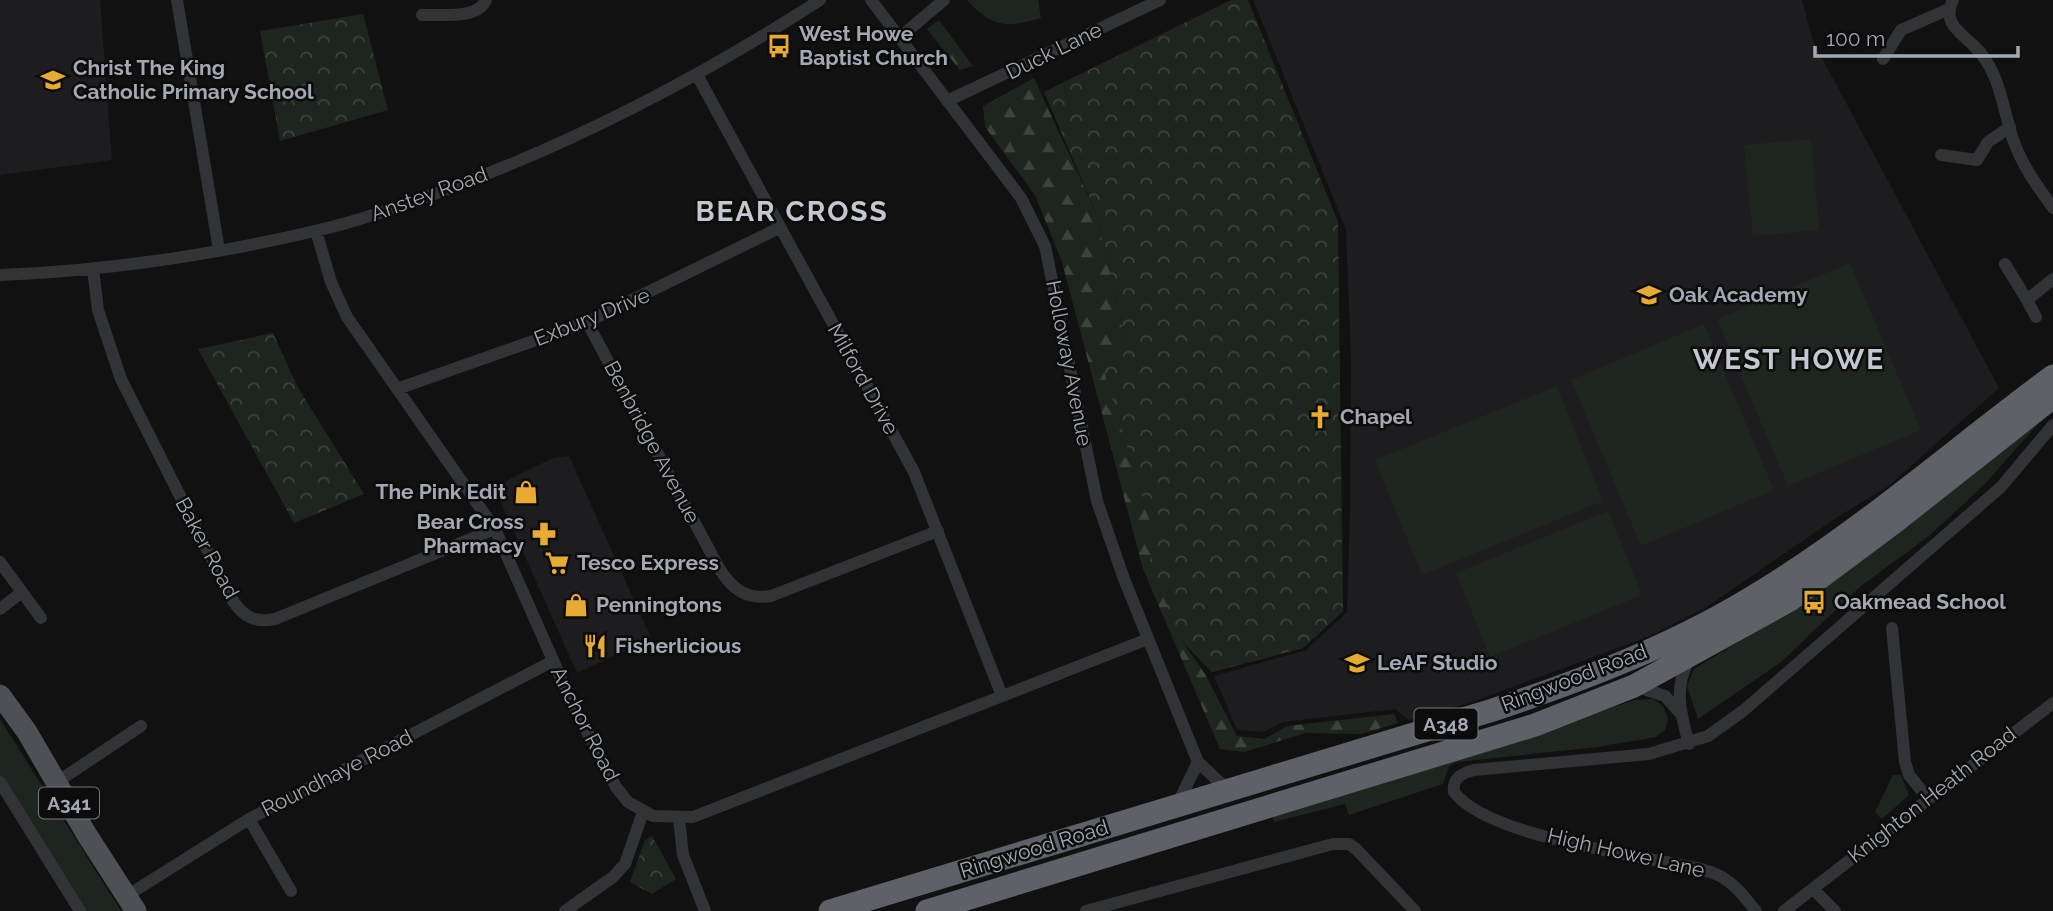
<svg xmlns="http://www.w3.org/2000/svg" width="2053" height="911" font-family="Raleway,sans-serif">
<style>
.built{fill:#1d1d1f}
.grass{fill:#1e251e}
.forest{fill:url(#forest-firs)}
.park{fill:url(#park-crowns)}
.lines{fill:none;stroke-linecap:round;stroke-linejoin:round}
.street{stroke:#323337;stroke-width:12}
.primary{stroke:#4e5056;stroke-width:21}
.highway{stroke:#5e6168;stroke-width:23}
.labels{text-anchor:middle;stroke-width:5;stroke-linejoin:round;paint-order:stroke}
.shield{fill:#0c0c0d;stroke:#767980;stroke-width:2}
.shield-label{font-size:19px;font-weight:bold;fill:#a3a8b2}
.poi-label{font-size:21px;font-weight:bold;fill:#a3a8b2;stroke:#0c0c0d;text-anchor:start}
.street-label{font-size:21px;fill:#a3a8b2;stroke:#0c0c0d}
.district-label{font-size:28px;font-weight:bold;letter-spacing:2px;fill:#c4c7cf;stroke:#0c0c0d}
</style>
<defs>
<pattern id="forest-firs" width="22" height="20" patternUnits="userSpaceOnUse" patternTransform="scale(1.75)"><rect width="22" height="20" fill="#1e251e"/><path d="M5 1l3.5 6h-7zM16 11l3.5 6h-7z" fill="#3c423c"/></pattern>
<pattern id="park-crowns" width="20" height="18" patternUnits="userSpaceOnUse" patternTransform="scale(1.75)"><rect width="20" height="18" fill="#1e251e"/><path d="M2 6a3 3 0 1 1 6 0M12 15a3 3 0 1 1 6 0" fill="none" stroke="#3c423c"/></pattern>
</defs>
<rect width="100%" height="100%" fill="#111112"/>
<path class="built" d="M0,0H100L112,160L0,175Z
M1253,0H1802L1813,41L1999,388L1887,487L1836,518L1705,608L1650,636L1472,702L1409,720L1395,709L1283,722L1263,732L1237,730L1214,676L1306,650L1347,612L1350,509L1351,360L1346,229Z
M569,456L651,638L577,673L494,487L553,458Z"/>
<path class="grass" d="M967,0H1038L1041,18C1007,28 992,28 967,0Z
M1811,139L1819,230L1753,236L1744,145Z
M1850,263L1921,430L1788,486L1717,319Z
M1704,324L1774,490L1641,546L1571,380Z
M1557,386L1603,501L1422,575L1375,460Z
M2045,416L1984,485L1929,536L1861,586L1781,662L1698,719L1687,686L1694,669L1750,635Z
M1608,511L1642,595L1490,657L1456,573Z
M1653,699L1663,706L1668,718L1665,730L1656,737L1598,747L1457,762L1449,766L1443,784L1349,815L1345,804L1274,822L1272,816L1635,700Z
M0,719L121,911H80L0,782Z
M1893,775H1901L1909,795L1882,819L1875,812Z"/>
<path class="forest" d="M939,20L973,66L960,70L927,29Z
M1034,78L1097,215L1126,344L1343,611L1303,648L1212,672L1182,641L1205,674L1237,736L1265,739L1287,726L1394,714L1398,723L1361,734L1306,733L1244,752L1220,749L1143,569L1062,262L1035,195L985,127L983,106Z"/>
<path class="park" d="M1231,0H1248L1338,222L1343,611L1303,648L1212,672L1178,636L1150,560L1155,539L1101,361L1126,344L1097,215L1044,92Z
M363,14L388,110L280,141L260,31Z
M273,333L297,386L364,494L294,523L198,349Z
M652,836L676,879L652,894L630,882L645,840Z"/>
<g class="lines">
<path class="street" d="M177,0L219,250
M871,0L1021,198L1045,246L1097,501L1124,579L1198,762
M1953,0C1942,21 1958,31 1972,44C2001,70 2002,109 2014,142C2023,167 2038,187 2053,208
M422,15C441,14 477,20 486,0
M899,38L944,0
M1883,59L1901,30L1949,9
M697,75L914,472L1002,696
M947,101L1160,0
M1941,155L1977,160L1988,142L2010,127
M316,231L331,282L347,317L495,529L571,701L616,787L628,802L653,816L693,817L1148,639
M2005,264L2027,300
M93,269L98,310L121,379L233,601C244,617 255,623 275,619L495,529
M0,275C105,271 212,255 315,231C356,222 397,207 437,193C572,144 699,78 820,0
M2036,317L2027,300L2053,279
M587,322L719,568C732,589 746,600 771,596L938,531
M397,389L587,322L779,228
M0,562L22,592
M0,609L22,592L41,618
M1892,628L1905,762L1909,775L1927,797
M1634,686L1665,696L1680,713
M1689,744C1681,715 1673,688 1689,660
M0,782L80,911
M57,782L141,726
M1176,807L1198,762L1230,792
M249,819L291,891
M679,819L683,855L705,911
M1813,889L1835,911
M128,895L249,819L553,661
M565,911L613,877L625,864L643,812
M1086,911L1333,844H1349L1356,849L1415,911
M1756,911C1745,898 1736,885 1722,877C1703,867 1680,865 1660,861C1609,851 1484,832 1454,792C1452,778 1462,773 1474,770L1649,754L1708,736L1743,711L2001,487L2053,425
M1784,911L2053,703"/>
<path class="primary" d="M0,695L27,732L87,835L136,911"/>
<path class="highway" d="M830,911L1493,710C1586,679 1680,643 1764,590C1866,527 1957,447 2053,376
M927,911L1535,725L1634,686L1790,600L1896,521L2053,397"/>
</g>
<defs>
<g id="bus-bare" transform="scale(1.89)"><path d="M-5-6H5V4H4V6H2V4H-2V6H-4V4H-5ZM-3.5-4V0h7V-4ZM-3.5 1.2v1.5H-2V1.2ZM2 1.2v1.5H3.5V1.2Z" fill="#e7ab34" stroke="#0c0c0d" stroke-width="2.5" paint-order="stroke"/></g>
<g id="school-bare" transform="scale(1.89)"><path d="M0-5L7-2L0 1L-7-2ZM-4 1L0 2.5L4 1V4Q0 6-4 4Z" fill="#e7ab34" stroke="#0c0c0d" stroke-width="2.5" paint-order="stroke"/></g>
<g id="church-bare" transform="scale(1.89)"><path d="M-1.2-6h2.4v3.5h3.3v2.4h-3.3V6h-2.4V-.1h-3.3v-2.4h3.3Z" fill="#e7ab34" stroke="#0c0c0d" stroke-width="2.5" paint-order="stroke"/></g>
<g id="shop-bare" transform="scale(1.89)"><path d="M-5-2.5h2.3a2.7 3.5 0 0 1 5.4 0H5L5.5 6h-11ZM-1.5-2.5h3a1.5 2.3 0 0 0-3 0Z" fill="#e7ab34" stroke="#0c0c0d" stroke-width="2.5" paint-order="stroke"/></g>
<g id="pharmacy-bare" transform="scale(1.89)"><path d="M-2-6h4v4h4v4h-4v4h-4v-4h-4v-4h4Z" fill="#e7ab34" stroke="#0c0c0d" stroke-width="2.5" paint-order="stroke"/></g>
<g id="supermarket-bare" transform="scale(1.89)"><path d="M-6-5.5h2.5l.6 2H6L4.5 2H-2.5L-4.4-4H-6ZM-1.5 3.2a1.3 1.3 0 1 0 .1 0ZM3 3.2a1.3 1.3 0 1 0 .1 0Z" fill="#e7ab34" stroke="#0c0c0d" stroke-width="2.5" paint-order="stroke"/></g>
<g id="restaurant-bare" transform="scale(1.89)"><path d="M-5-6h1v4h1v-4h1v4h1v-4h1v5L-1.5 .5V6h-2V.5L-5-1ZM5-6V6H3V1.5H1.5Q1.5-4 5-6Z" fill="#e7ab34" stroke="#0c0c0d" stroke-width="2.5" paint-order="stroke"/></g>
</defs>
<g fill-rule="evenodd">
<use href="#bus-bare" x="779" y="46"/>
<use href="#school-bare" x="53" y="80"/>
<use href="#school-bare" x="1649" y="295"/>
<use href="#church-bare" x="1320" y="417"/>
<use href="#shop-bare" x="526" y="492"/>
<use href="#pharmacy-bare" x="544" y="534"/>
<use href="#supermarket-bare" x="557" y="563"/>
<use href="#bus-bare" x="1814" y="602"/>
<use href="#shop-bare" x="576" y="605"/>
<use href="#restaurant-bare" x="595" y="646"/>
<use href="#school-bare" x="1357" y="663"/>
</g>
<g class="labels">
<g class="shield">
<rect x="1414.5" y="708.5" width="63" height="31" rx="5"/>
<rect x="39" y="787.5" width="60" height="31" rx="5"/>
</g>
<g class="shield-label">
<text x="1446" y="731">A348</text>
<text x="69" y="810">A341</text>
</g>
<g class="poi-label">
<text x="799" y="41">West Howe<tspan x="799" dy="24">Baptist Church</tspan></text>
<text x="73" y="75">Christ The King<tspan x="73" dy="24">Catholic Primary School</tspan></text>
<text x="1669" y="302">Oak Academy</text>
<text x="1340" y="424">Chapel</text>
<text x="506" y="499" text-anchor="end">The Pink Edit</text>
<text x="524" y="529" text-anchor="end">Bear Cross<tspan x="524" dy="24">Pharmacy</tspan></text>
<text x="577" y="570">Tesco Express</text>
<text x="1834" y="609">Oakmead School</text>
<text x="596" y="612">Penningtons</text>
<text x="615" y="653">Fisherlicious</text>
<text x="1377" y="670">LeAF Studio</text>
</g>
<g class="street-label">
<text transform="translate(1054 51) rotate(-26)" y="7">Duck Lane</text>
<text transform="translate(429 194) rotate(-20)" y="7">Anstey Road</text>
<text transform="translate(592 317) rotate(-22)" y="7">Exbury Drive</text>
<text transform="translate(1069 363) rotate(79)" y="7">Holloway Avenue</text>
<text transform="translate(863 379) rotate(61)" y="7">Milford Drive</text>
<text transform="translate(652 442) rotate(62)" y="7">Benbridge Avenue</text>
<text transform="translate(207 548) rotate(62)" y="7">Baker Road</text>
<text transform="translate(1574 678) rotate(-21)" y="7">Ringwood Road</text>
<text transform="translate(585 724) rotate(63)" y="7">Anchor Road</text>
<text transform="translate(337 773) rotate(-27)" y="7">Roundhaye Road</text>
<text transform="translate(1932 795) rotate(-38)" y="7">Knighton Heath Road</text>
<text transform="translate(1034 849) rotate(-17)" y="7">Ringwood Road</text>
<text transform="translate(1626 853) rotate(13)" y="7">High Howe Lane</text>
</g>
<g class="district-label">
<text x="792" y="221">BEAR CROSS</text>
<text x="1789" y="369">WEST HOWE</text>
</g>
</g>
<path d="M1815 46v10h203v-10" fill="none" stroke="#a3a8b2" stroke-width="3.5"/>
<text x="1826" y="46" font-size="21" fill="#a3a8b2" stroke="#0c0c0d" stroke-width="5" paint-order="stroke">100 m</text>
</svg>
